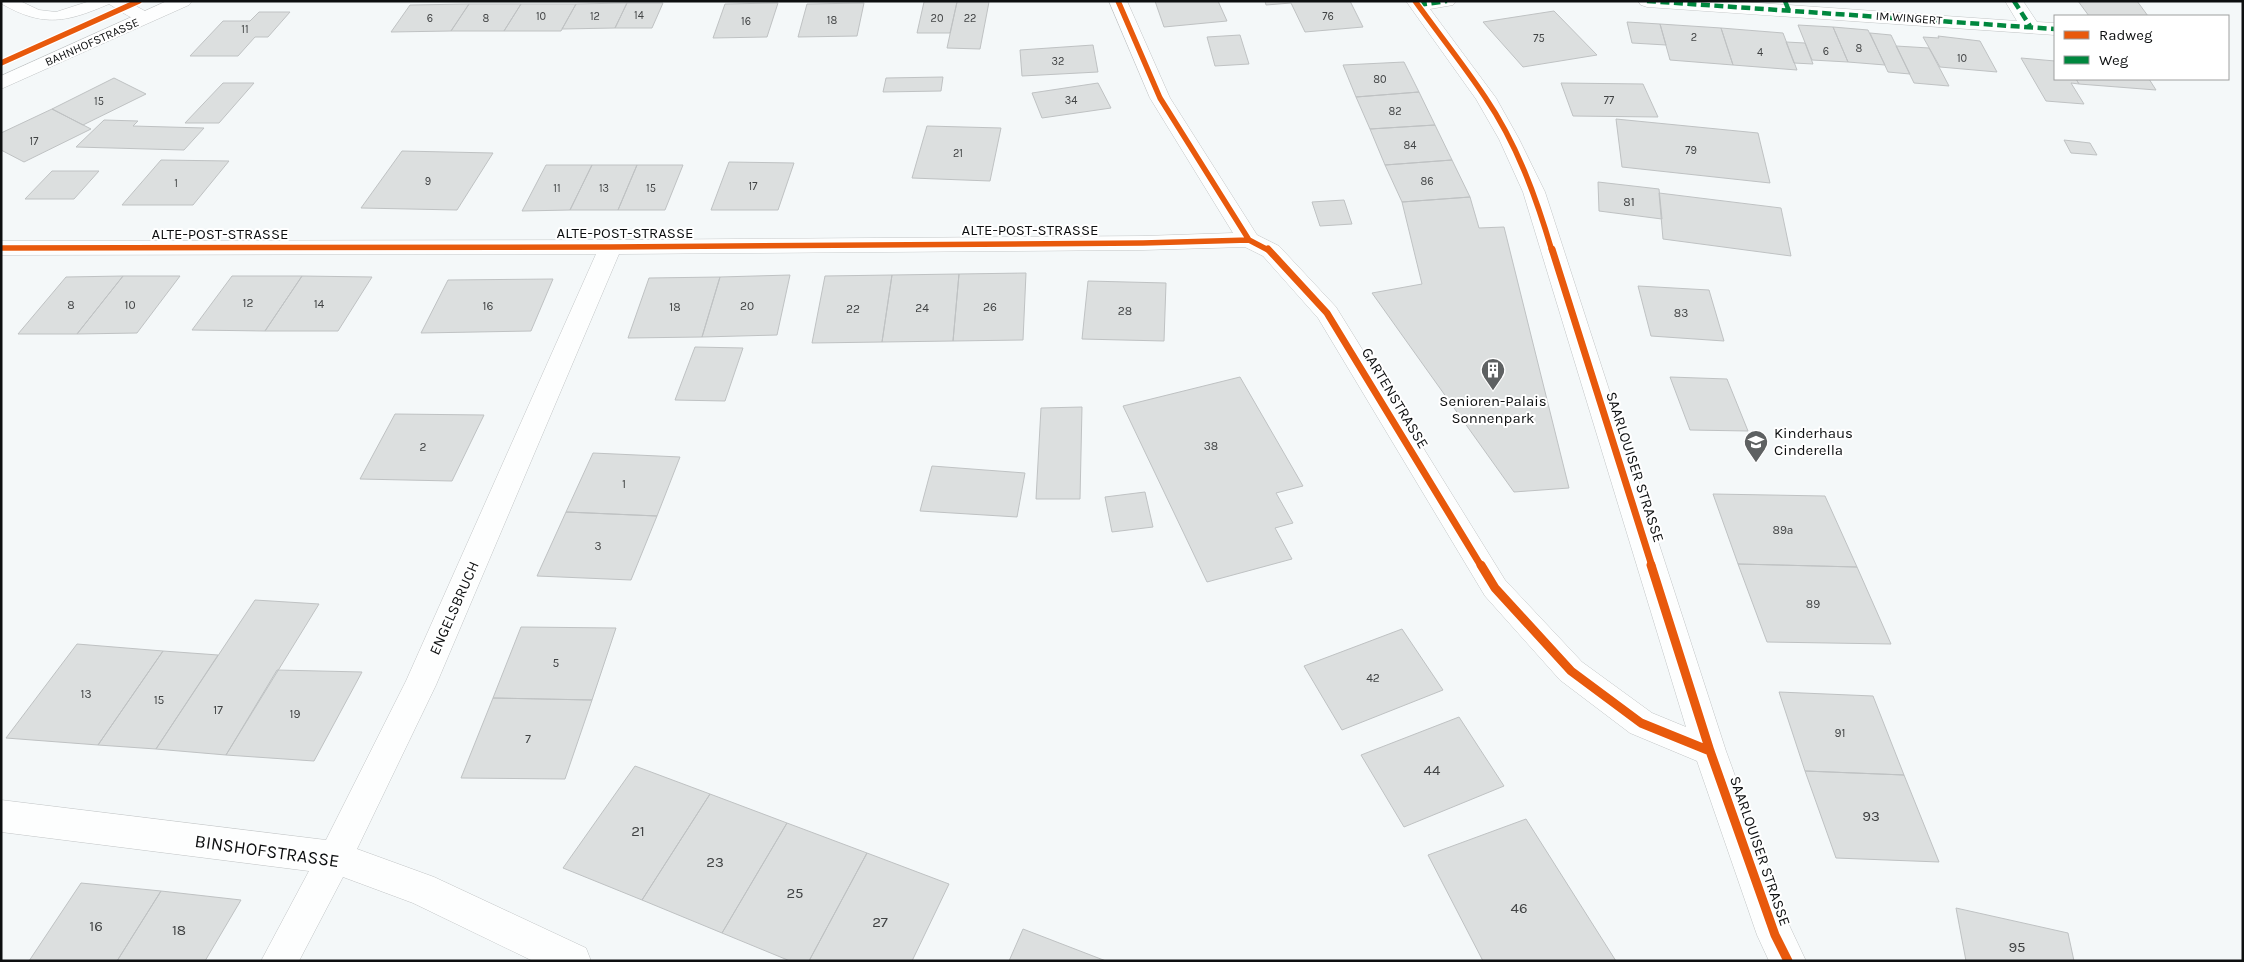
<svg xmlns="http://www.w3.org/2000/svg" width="2244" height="962" font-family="Karla,sans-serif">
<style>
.building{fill:#dcdfdf;stroke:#bfc2c3}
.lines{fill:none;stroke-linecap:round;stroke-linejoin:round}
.lane-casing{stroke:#c2c5c6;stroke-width:1}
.street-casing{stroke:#c2c5c6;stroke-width:1}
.primary-casing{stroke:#c2c5c6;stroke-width:1}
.lane{fill:#fdfefe;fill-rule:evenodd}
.street{fill:#fdfefe;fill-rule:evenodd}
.primary{fill:#fdfefe;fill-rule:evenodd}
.quiet{stroke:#00873e;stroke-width:4.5;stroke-dasharray:9 4.5;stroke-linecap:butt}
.cycleway-far2-casing{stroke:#fff;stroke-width:8}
.cycleway-far1-casing{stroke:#fff;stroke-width:10}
.cycleway-casing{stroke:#fff;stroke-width:12}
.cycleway-far2{stroke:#e8590c;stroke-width:5.5}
.cycleway-far1{stroke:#e8590c;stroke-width:7}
.cycleway{stroke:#e8590c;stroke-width:9}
.labels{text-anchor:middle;stroke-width:4;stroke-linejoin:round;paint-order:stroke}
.far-number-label{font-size:11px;fill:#414344}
.far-street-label{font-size:12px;fill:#0d0f10;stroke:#fff}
.number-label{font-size:12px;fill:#414344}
.street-label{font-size:15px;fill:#0d0f10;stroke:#fff}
.poi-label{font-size:15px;fill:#0d0f10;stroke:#fff}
.near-number-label{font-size:15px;fill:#414344}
.near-street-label{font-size:18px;fill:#0d0f10;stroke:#fff}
</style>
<rect width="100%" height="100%" fill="#f4f8f9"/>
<path class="building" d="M1155,1H1218L1227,21L1164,27Z
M1265,1H1350L1363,27L1305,32L1291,3L1266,5Z
M2078,1H2137L2148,16H2089Z
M924,2H957L950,33H917Z
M957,2H989L980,49L947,48Z
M627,3L615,28L562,29L576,4Z
M627,3H663L652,28H615Z
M778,3L767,37L713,38L725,4Z
M864,3L857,36L798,37L807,4Z
M469,4L451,31L391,32L410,5Z
M469,4H521L504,31H451Z
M521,4H576L561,31H504Z
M1554,11L1597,55L1523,67L1483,22Z
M259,12H290L268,37H255L238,56H190L223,21H250Z
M1627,22L1660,24L1666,45L1632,43Z
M1660,24L1721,28L1733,65L1670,60Z
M1798,25L1833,27L1848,62L1812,60Z
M1833,27L1868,30L1885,65L1848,62Z
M1721,28L1783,33L1797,70L1733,65Z
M1870,33L1891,35L1910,74L1888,72Z
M1240,35L1249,64L1215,66L1207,37Z
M1938,36L1980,41L1997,72L1940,67L1923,37L1939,38Z
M1786,42L1805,43L1813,64L1794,63Z
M1093,45L1098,72L1022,76L1020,50Z
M1896,46L1929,48L1949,86L1914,83Z
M2021,58L2055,61V79H2076L2079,84L2071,83L2084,104L2046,101Z
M1404,62L1419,92L1356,97L1343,65Z
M943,77L941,91L883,92L886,78Z
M114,78L146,94L83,125L52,109Z
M2076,79H2149L2156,90L2079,84Z
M223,83H254L219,123H185Z
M1098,83L1111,108L1042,118L1032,93Z
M1561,83L1643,84L1658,117L1573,116Z
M1419,92L1435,125L1370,129L1356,97Z
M52,109L91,129L24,162L1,150V133Z
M1616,119L1758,133L1770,183L1622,167Z
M104,120L138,121L133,126L204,128L184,150L76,147Z
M1435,125L1452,160L1385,165L1370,129Z
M927,126L1001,128L990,181L912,178Z
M2064,140L2090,143L2097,155L2071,153Z
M402,151L493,153L457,210L361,208Z
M161,160L229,161L193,205H122Z
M1452,160L1470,197L1402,202L1385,165Z
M729,162L794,163L778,210H711Z
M546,165H592L570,210L522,211Z
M592,165H637L618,210H570Z
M637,165H683L665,210H618Z
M52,171H99L74,199H25Z
M1598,182L1659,189L1662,219L1599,211Z
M1659,193L1781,208L1791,256L1663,239Z
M1470,197L1479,228L1504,227L1569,488L1514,492L1372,293L1422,284L1402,202Z
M1344,200L1352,224L1320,226L1312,202Z
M1026,273L1023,340L953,341L959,274Z
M959,274L953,341L882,342L892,275Z
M790,275L777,335L702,337L720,277Z
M892,275L882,342L812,343L825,276Z
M123,276L77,334H18L66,277Z
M123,276H180L137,333L77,334Z
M232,276H302L265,331L192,330Z
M302,276L372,277L338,331H265Z
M720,277L702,337L628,338L649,278Z
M553,279L531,331L421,333L448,280Z
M1088,281L1166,283L1164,341L1082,339Z
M1638,286L1709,290L1724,341L1651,336Z
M695,347L743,348L725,401L675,400Z
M1240,377L1303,486L1276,493L1293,523L1275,528L1292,559L1207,582L1123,406Z
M1670,377L1727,379L1748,431L1690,430Z
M1082,407L1080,499H1036L1041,408Z
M395,414L484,415L452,481L360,479Z
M593,453L680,457L657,516L566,512Z
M932,466L1025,473L1017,517L920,511Z
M1145,492L1153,527L1112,532L1105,497Z
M1713,494L1825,496L1857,567L1738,564Z
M566,512L657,516L631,580L537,576Z
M1738,564L1857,567L1891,644L1767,642Z
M255,600L319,604L226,755L156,749Z
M521,627L616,628L592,700L493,698Z
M1402,629L1443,690L1342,730L1304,666Z
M77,644L163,651L98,745L6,738Z
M163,651L218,655L156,749L98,745Z
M277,670L362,672L314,761L226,755Z
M1779,692L1873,696L1904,775L1805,771Z
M493,698L592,700L565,779L461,778Z
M1459,717L1504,786L1404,827L1361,755Z
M635,766L710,794L642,900L563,868Z
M1805,771L1904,775L1939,862L1836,858Z
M710,794L787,823L722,933L642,900Z
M1526,819L1616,961H1483L1428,855Z
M787,823L867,853L809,961H790L722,933Z
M867,853L949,884L912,961H809Z
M81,883L161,891L117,961H29Z
M161,891L241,900L205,961H117Z
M1956,908L2068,933L2074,961H1966Z
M1023,929L1106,961H1009Z"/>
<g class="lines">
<g class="lane-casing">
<path id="lane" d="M1,1H20L39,10L56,12L90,1H127L152,15L154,18L152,21C138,25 121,11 109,4C67,22 44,28 2,4Z"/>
</g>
<g class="street-casing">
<path id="street" d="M1109,1H1127L1170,98L1257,235L1279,246L1336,307L1505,580L1582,662L1652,713L1686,727L1523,192L1499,139L1476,99L1406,1H1456L1453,5L1430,9L1496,98L1519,139L1545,192L1726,751L1790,927L1806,961H1769L1757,935L1697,761L1630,733L1560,680L1485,596L1318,318L1263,256L1245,247L1143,250L619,254L436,685L357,849L434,877L586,948L591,961H533L413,903L343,877L299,961H261L309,871L1,832V800L326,840L406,681L596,254L1,255V241L611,240L1143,236L1233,233L1150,98Z
M1638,1H1731L2017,21L2005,1H2023L2037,22L2055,23V35L1647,7L1641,5Z"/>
</g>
<g class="primary-casing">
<path id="primary" d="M167,1H192L189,5L1,89V76Z"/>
</g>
<use href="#lane" class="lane"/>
<use href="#street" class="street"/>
<use href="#primary" class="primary"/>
<path class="quiet" d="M1647,1L2055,29
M1785,1L1789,11
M2014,1L2030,26
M1418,5L1447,1"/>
<g class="cycleway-far2-casing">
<path id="cycleway-far2" d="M1118,1L1160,98L1249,240L1270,251
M1415,1C1438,33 1463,64 1485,97C1517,144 1536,197 1552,251
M1,63L139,1
M1,248L611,247L1143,243L1249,240"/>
</g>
<g class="cycleway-far1-casing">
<path id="cycleway-far1" d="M1268,249L1327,313L1481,566
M1552,249L1652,566"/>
</g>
<g class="cycleway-casing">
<path id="cycleway" d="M1481,565L1495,588L1571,671L1641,723L1710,751
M1651,565L1710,751L1775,935L1788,961"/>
</g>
<use href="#cycleway-far2" class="cycleway-far2"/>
<use href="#cycleway-far1" class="cycleway-far1"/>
<use href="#cycleway" class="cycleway"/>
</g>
<defs>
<g id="building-pin" transform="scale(1.25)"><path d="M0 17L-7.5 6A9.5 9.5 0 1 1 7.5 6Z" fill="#5e6162" stroke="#fff"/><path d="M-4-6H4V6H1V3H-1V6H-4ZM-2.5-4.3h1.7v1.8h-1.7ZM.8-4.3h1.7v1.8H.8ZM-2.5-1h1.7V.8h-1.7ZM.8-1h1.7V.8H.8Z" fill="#fff"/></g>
<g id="school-pin" transform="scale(1.25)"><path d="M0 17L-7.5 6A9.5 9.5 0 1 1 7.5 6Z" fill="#5e6162" stroke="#fff"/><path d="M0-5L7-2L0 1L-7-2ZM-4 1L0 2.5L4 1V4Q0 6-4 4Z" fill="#fff"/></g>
</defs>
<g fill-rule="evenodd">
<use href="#building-pin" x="1493" y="370"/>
<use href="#school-pin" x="1756" y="442"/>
</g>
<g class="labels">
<g class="far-number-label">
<text x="639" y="19">14</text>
<text x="541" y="20">10</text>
<text x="595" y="20">12</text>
<text x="1328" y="20">76</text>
<text x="430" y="22">6</text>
<text x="486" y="22">8</text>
<text x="937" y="22">20</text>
<text x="970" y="22">22</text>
<text x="832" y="24">18</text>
<text x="746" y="25">16</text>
<text x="245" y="33">11</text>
<text x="1694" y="41">2</text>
<text x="1539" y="42">75</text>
<text x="1859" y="52">8</text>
<text x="1826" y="55">6</text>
<text x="1760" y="56">4</text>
<text x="1962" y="62">10</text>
<text x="1058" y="65">32</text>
<text x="1380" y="83">80</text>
<text x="1071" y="104">34</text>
<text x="1609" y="104">77</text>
<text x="99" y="105">15</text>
<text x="1395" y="115">82</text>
<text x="34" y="145">17</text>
<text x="1410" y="149">84</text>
<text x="1691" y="154">79</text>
<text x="958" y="157">21</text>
<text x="428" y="185">9</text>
<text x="1427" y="185">86</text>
<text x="176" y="187">1</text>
<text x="753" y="190">17</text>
<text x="557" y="192">11</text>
<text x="604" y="192">13</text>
<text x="651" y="192">15</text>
</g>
<g class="far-street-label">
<text transform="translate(1909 18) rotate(4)" y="4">IM WINGERT</text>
<text transform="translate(92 42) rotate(-24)" y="4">BAHNHOFSTRASSE</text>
</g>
<g class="number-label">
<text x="1629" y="206">81</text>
<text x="248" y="307">12</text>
<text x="319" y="308">14</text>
<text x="71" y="309">8</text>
<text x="130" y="309">10</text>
<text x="488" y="310">16</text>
<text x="747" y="310">20</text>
<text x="675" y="311">18</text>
<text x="990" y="311">26</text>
<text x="922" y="312">24</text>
<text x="853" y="313">22</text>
<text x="1125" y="315">28</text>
<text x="1681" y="317">83</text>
<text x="1211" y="450">38</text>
<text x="423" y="451">2</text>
<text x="624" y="488">1</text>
<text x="1783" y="534">89a</text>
<text x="598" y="550">3</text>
<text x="1813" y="608">89</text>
<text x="556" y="667">5</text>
<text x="1373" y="682">42</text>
<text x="86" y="698">13</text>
<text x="159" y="704">15</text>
<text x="218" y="714">17</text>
<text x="295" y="718">19</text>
<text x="1840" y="737">91</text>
<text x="528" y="743">7</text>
</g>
<g class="street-label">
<text x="1030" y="235">ALTE-POST-STRASSE</text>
<text x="625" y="238">ALTE-POST-STRASSE</text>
<text x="220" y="239">ALTE-POST-STRASSE</text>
<text transform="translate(1395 398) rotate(59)" y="5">GARTENSTRASSE</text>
<text transform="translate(1635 467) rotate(72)" y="5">SAARLOUISER STRASSE</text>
<text transform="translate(454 608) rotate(-66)" y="5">ENGELSBRUCH</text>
<text transform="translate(1760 851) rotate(71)" y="5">SAARLOUISER STRASSE</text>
</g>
<g class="poi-label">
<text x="1493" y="406">Senioren-Palais<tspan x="1493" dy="17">Sonnenpark</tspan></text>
<text x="1774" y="438" text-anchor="start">Kinderhaus<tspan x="1774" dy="17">Cinderella</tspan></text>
</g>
<g class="near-number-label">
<text x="1432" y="775">44</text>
<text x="1871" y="821">93</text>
<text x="638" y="836">21</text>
<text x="715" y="867">23</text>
<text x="795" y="898">25</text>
<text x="1519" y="913">46</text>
<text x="880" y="927">27</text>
<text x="96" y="931">16</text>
<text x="179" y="935">18</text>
<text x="2017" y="952">95</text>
</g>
<g class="near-street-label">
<text transform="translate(267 851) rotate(8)" y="6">BINSHOFSTRASSE</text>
</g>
</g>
<rect width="2244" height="962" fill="none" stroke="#0d0f10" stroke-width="5"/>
<rect x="2054" y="15" width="175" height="65" fill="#ffffff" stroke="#9e9f9f"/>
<rect x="2064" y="31" width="25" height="8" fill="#e8590c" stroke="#9e9f9f"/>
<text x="2099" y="40" font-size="15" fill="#0d0f10">Radweg</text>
<rect x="2064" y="56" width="25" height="8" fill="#00873e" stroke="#9e9f9f"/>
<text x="2099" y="65" font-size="15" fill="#0d0f10">Weg</text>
</svg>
